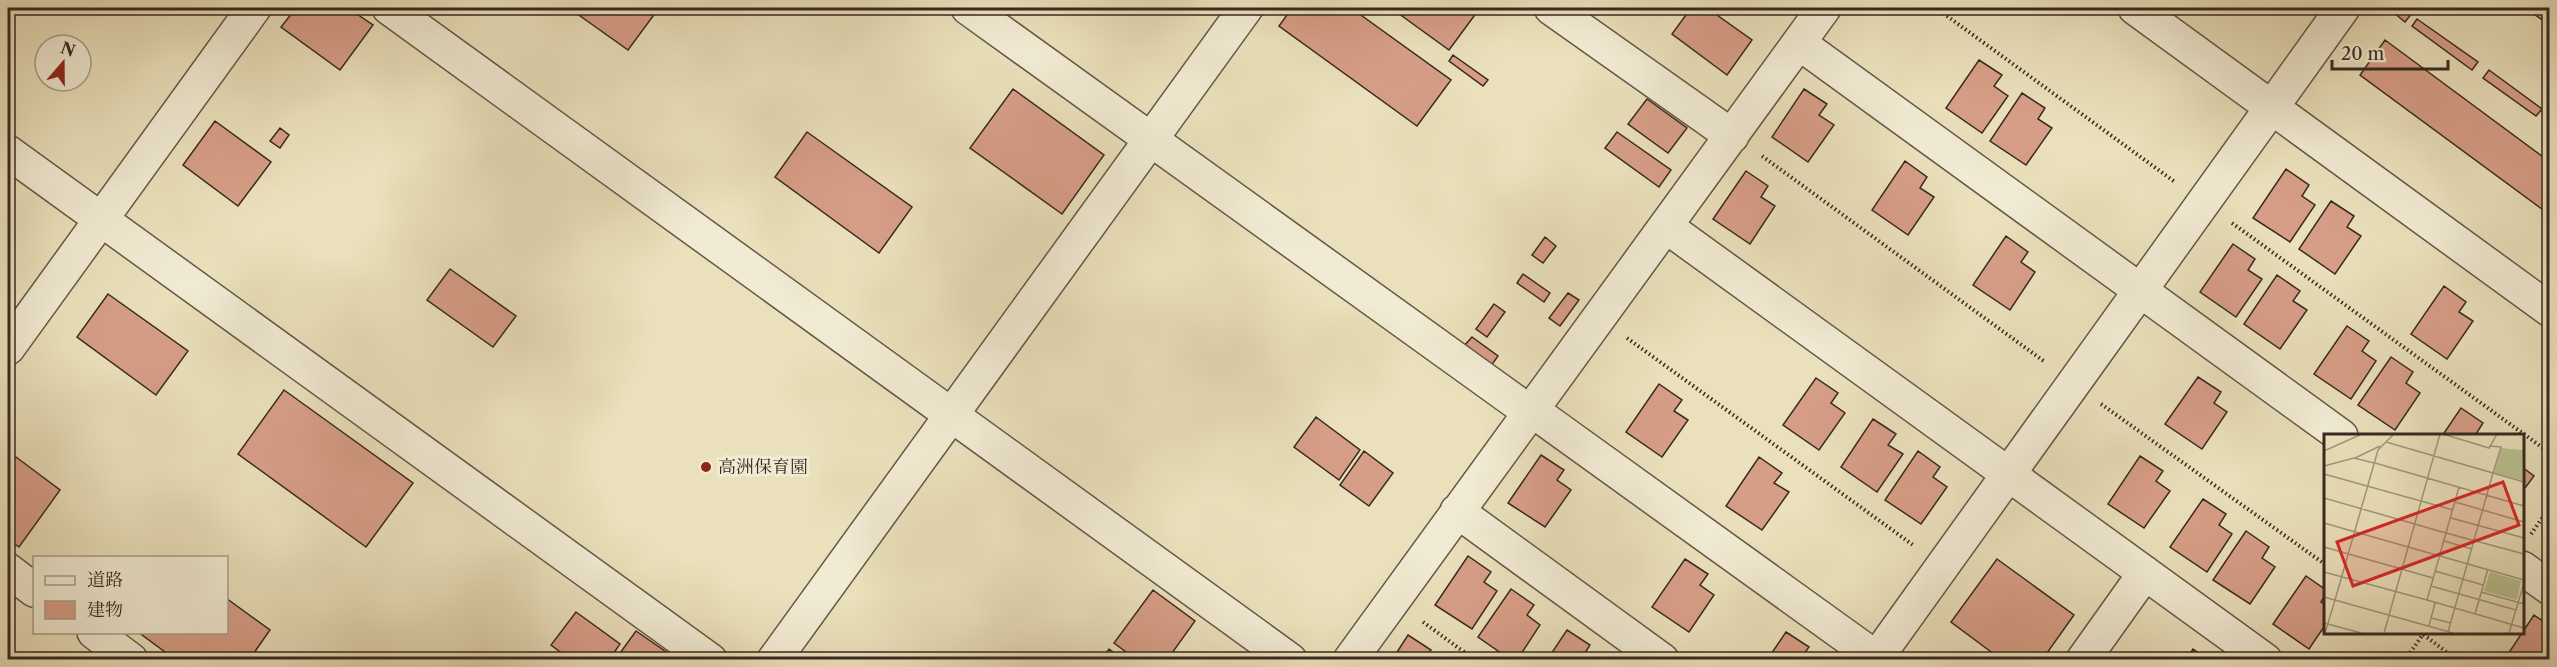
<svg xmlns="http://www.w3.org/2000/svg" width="2557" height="667" font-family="'Libre Caslon Text','Noto Serif JP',serif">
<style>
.building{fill:#d79e87;stroke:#372921;stroke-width:1.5}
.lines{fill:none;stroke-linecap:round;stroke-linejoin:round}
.minor-casing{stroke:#645748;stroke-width:36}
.path{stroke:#372921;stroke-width:4;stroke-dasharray:1.5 3;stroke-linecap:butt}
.minor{stroke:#f1ebd3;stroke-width:33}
.poi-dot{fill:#8f2418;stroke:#f1ebd3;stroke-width:2}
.labels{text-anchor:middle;stroke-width:6;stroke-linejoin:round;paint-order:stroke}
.poi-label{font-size:18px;fill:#372921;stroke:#f1ebd3;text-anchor:start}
.inset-road{fill:none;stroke:#a2977d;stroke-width:1.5}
.view{fill:#d62828;fill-opacity:0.15;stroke:#d62828;stroke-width:3}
.inset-edge{fill:none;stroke:#372921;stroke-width:3}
</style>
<rect width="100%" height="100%" fill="#eae0bb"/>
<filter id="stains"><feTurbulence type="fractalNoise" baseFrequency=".00333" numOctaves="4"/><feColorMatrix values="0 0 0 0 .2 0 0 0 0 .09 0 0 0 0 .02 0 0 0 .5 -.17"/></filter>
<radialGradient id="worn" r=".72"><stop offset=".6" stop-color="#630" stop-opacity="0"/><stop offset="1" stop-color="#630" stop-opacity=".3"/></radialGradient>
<path class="building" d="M296,8H348L373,25L340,70L281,27Z
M569,8H659L628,50Z
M1292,8H1351L1451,80L1417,126L1279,26Z
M1391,8H1480L1449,50Z
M1691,8H1707L1752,40L1727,75L1672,34Z
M2388,8H2407L2413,12L2405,22Z
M2525,8H2550V25Z
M2417,19L2478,62L2472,70L2412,26Z
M2385,40L2550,162V215L2360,75Z
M1453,55L1488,80L1483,86L1449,61Z
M1979,60L2002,75L1994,86L2008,96L1982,133L1946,108Z
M2489,70L2542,109L2536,116L2483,78Z
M1013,89L1104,155L1062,214L970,148Z
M1804,89L1827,104L1819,115L1834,125L1808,162L1772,137Z
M2022,93L2045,108L2038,119L2052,128L2026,165L1990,141Z
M1647,99L1687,128L1668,153L1628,124Z
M215,121L271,162L238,206L183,165Z
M280,128L289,135L280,148L270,141Z
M807,132L912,207L879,253L775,177Z
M1617,132L1671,170L1659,187L1605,148Z
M1905,161L1927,177L1920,188L1934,197L1908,235L1872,210Z
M2286,169L2309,185L2302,196L2315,205L2290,242L2253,218Z
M1746,171L1768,186L1761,197L1775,206L1750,244L1713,219Z
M2331,201L2354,216L2347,227L2361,236L2335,274L2299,249Z
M2006,236L2028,252L2021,262L2035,272L2010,310L1973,285Z
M1545,237L1556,246L1543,263L1532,255Z
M2233,244L2255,259L2248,270L2262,279L2236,317L2200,292Z
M450,269L516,316L493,347L427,300Z
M1523,274L1550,293L1544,302L1517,283Z
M2277,275L2300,291L2293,301L2307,310L2280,349L2244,324Z
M2444,286L2466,302L2459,312L2473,321L2447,359L2411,334Z
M1568,293L1579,300L1560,326L1549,318Z
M108,294L188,351L156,395L77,337Z
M1494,304L1505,312L1487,337L1476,329Z
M2347,326L2369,341L2362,351L2376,361L2351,399L2314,374Z
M1472,337L1498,356L1491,366L1464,346Z
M2391,357L2413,372L2406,383L2420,393L2395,430L2358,405Z
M2198,377L2221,392L2214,403L2227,412L2202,449L2165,424Z
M1816,378L1838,393L1831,403L1845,413L1819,450L1783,425Z
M1659,384L1682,400L1674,411L1688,420L1662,457L1626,432Z
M284,390L413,483L366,547L238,454Z
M2461,408L2483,423L2476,434L2479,436H2442Z
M1316,417L1360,450L1339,480L1294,447Z
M1873,419L1896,434L1888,445L1903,454L1877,492L1841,467Z
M8,451L60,490L19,547L8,539Z
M1364,451L1393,473L1369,506L1340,485Z
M1918,451L1940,467L1933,477L1947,487L1921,524L1885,500Z
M1541,455L1564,470L1557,480L1571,490L1545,527L1508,503Z
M2140,456L2163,471L2156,481L2170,491L2144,528L2108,504Z
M1759,457L1782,473L1774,483L1789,492L1762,530L1726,506Z
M2522,467L2534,476L2522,492Z
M2203,499L2226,514L2219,525L2232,534L2207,572L2170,547Z
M2246,531L2269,547L2262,558L2275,567L2250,604L2213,580Z
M1468,556L1491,572L1484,582L1497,591L1472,629L1435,605Z
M1685,559L1708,574L1700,585L1714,595L1689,632L1652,607Z
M1997,559L2074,615L2042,660H2002L1951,622Z
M2306,576L2326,590V594L2321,602L2326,605V624L2309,649L2273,624Z
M1511,589L1534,605L1527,615L1540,625L1517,660H1511L1478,637Z
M1153,590L1195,621L1167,660H1137L1114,643Z
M226,598L270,630L249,660H176L138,632H226Z
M576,612L620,644L609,660H571L551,645Z
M2534,615L2550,626V660H2504Z
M1567,630L1590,645L1583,656L1589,660H1547Z
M636,631L672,656L669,660H615Z
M1786,632L1809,647L1801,658L1803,660H1767Z
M1408,635L1431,650L1425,660H1392Z
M1109,649L1124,660H1101Z
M2193,649L2209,660H2186Z"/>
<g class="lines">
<g class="minor-casing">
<path id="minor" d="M389,8L1290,660
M968,8L1531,413
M1551,8L1732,136
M2135,8L2550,310
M1799,43L2341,436
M8,152L710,660
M1667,227L2265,660
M8,348L254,8
M1533,411L1879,660
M1457,511L1662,660
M2522,568L2550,588
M8,570L34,590
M94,632L131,660
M774,660L1246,8
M1350,660L1824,8
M1875,660L2343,8
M2083,660L2145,573"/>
</g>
<path class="path" d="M1936,8L2175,182
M1762,156L2045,362
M2232,223L2550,453
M1627,338L1913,545
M2101,404L2326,565
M2531,534L2550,507
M1423,622L1475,660
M2420,632L2457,660
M2405,660L2424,633"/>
<use href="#minor" class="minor"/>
</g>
<circle class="poi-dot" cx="706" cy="467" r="6"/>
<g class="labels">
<g class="poi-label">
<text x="718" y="473">高洲保育園</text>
</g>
</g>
<g transform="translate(2324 434)">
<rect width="200" height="200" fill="#eae0bb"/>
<path d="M177,14L199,16L198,46L170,39ZM166,138L197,147L193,166L160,157Z" fill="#b8c290"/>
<path class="inset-road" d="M119,0L165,14L173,0M62,8L169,39L177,13L166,12M0,17L38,0M31,24L56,12M51,29L200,72M0,32L30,24L50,29M0,40L129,76M135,53L103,166L200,194M0,64L122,99M131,68L200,88M127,84L200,104M0,89L200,146M122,99L200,120M120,107L148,115M0,113L109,144M111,137L159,151M0,138L103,166M107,152L192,176M157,158L200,170M0,163L129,199M11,166L54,16L70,0M151,180L164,135M107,184L127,189M0,189L37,199M105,192L111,169M124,198L169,39L200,48M1,199L11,166M60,199L116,0M185,199L200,149"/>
<path class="view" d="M179,48L195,91L29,152L13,108Z"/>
<rect width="200" height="200" class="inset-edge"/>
</g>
<rect width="2557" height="667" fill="none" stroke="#eae0bb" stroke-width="30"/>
<rect x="9" y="9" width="2539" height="649" fill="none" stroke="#372921" stroke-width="3"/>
<rect x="15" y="15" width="2527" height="637" fill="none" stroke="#372921" stroke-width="1.5"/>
<rect x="33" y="556" width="195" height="78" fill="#f1ebd3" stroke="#a79d8c" stroke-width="1.5"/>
<rect x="45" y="576" width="30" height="9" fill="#f1ebd3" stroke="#a79d8c" stroke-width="1.5"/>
<text x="87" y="586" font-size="18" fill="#372921">道路</text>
<rect x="45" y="601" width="30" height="18" fill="#d79e87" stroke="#a79d8c" stroke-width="1.5"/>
<text x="87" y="616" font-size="18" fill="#372921">建物</text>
<g transform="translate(63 63) rotate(20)"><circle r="28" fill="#f1ebd3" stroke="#a79d8c" stroke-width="1.5"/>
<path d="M0-4.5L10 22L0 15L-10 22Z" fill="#8f2418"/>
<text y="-9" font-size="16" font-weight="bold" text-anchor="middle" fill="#372921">N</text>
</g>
<path d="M2332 60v9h116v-9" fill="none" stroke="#372921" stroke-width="3"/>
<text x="2341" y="60" font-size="18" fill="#372921" stroke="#f1ebd3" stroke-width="4.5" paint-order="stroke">20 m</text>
<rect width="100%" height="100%" filter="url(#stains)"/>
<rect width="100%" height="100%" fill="url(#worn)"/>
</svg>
